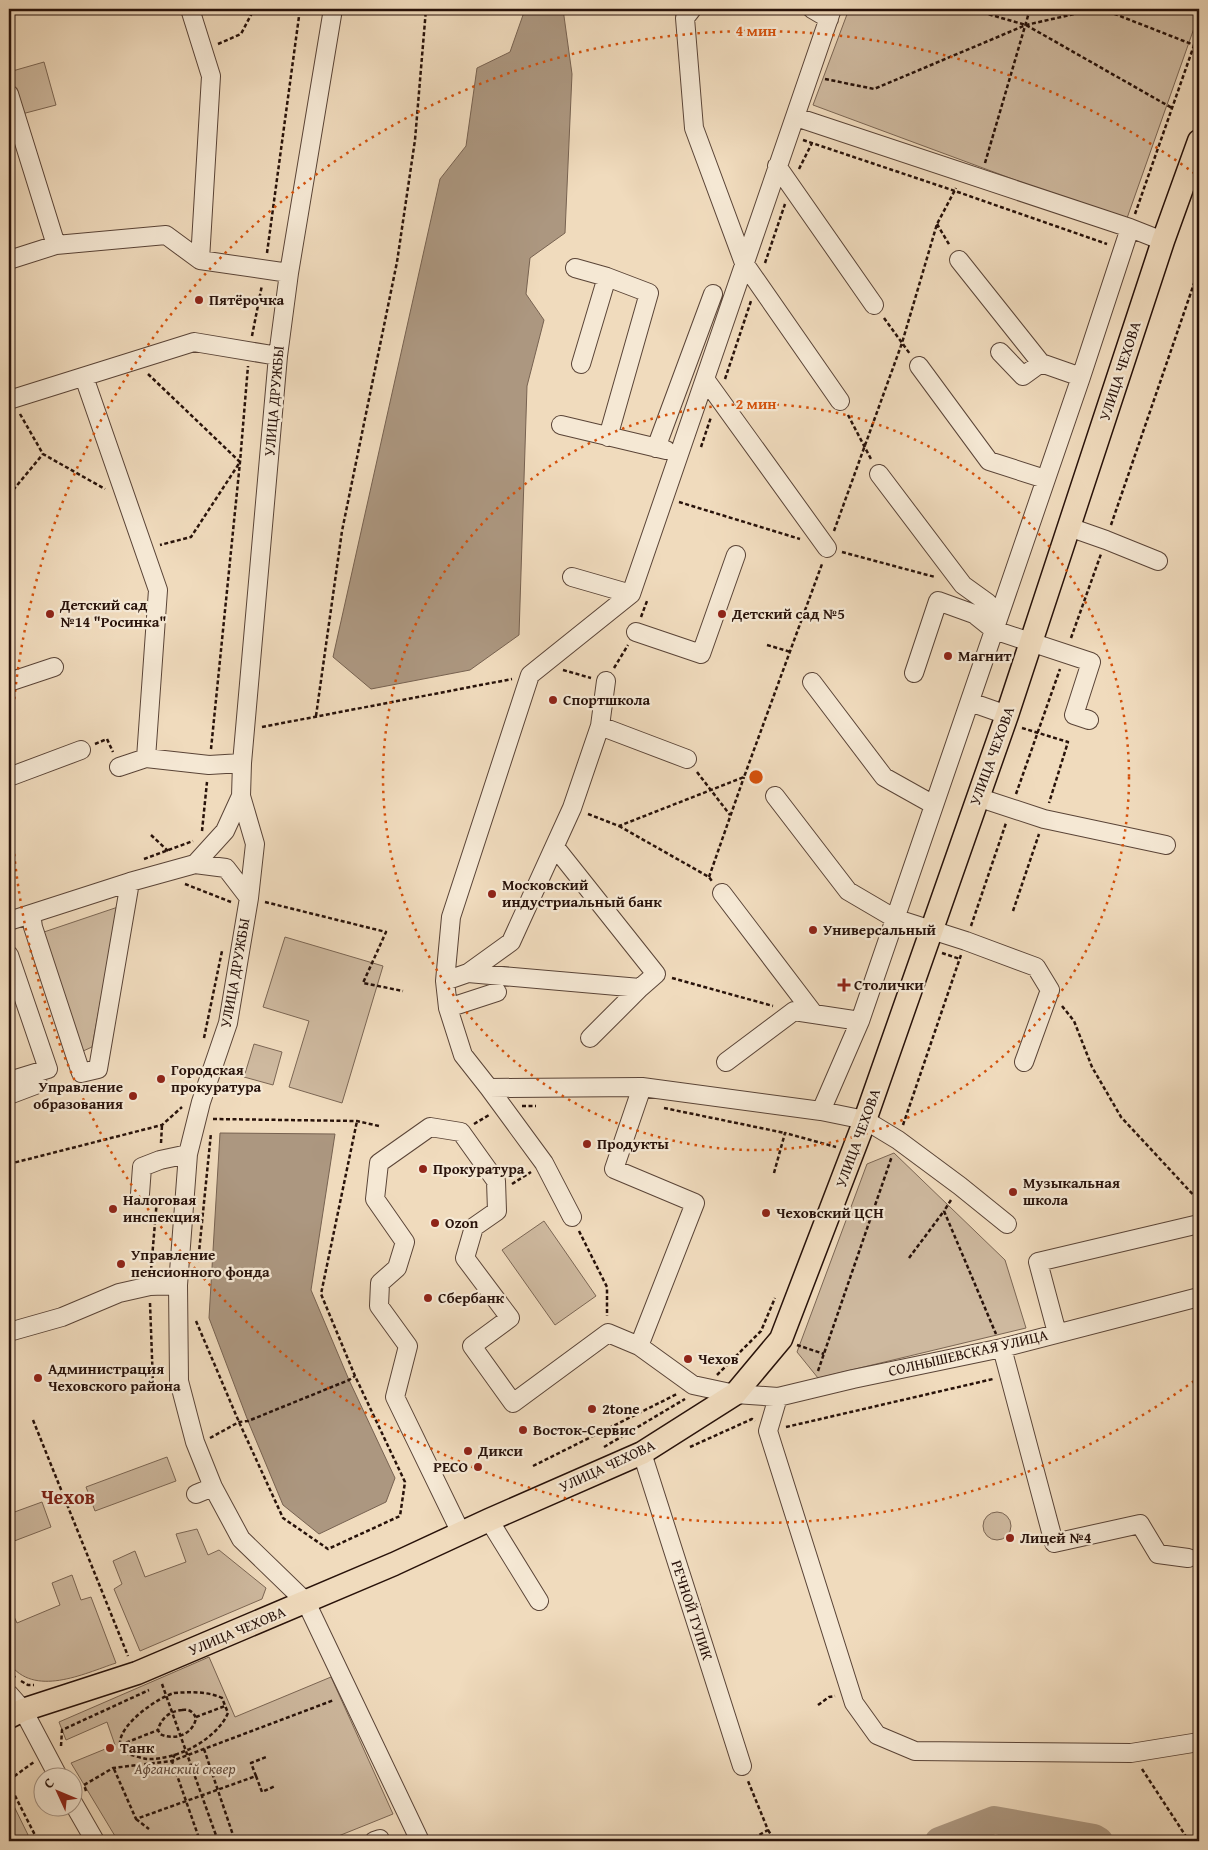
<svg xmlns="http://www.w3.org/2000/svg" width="1208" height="1850" font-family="'Gentium Book Plus',serif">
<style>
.green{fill:#ceb99f;stroke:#7b6654}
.water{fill:#ac9780;stroke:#776251}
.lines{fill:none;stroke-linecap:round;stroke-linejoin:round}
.river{stroke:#ac9780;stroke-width:28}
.minor-casing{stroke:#5a4437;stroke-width:20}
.major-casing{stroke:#28120a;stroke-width:25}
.path{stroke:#28120a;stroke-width:2.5;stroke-dasharray:4 2.5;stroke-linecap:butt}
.minor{stroke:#f5e8d4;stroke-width:18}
.major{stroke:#f0dbbd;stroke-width:22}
.ring{fill:none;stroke:#d5520c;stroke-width:2.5;stroke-dasharray:2.5 5}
.poi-dot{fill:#8f2418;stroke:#f5e8d4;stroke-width:2}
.labels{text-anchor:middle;stroke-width:4.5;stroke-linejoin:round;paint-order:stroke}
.poi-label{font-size:15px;font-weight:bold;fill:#28120a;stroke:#f5e8d4;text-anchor:start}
.street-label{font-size:15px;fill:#28120a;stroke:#f5e8d4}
.park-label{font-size:15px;font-style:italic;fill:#624c3e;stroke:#f5e8d4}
.district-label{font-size:20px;font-weight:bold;fill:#7a1f14;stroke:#f5e8d4}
.centre{fill:#d5520c;stroke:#f5e8d4;stroke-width:2.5}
.ring-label{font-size:15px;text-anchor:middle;font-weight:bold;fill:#d5520c;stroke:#f5e8d4;stroke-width:4.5;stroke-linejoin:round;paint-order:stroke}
</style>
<rect width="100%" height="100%" fill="#f0dbbd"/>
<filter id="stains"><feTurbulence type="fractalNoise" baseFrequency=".004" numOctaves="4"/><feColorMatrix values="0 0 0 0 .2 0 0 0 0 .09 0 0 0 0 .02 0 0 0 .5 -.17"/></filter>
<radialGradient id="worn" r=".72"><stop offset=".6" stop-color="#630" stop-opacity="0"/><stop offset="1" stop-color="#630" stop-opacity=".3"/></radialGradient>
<path class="green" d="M849,9H1199V14L1126,221L813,105Z
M44,62L56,105L18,115L9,79V72Z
M118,907L92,1047L81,1052L41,933Z
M285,937L383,966L342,1103L289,1087L309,1021L263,1007Z
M254,1044L282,1052L273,1085L244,1077Z
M894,1153L1005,1260L1026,1328L818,1378L797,1352L867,1164Z
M544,1221L596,1296L555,1325L502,1250Z
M167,1457L176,1481L95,1511L86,1487Z
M42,1502L51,1527L9,1543V1514Z
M983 1526a14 14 0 1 1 28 0a14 14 0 1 1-28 0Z
M197,1529L208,1555L219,1550L266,1588L262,1599L140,1651L114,1589L122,1584L113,1561L135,1551L145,1577L186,1562L176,1534Z
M72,1575L81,1600L91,1597L116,1663C83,1674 34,1698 9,1663V1606L17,1623L60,1605L52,1583Z
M209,1657L235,1717L331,1677L393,1814L326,1841H118L71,1763L115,1745L107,1722L66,1740L59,1722Z
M9,1796L31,1841H9Z"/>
<path class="water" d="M523,9H563L572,74L565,233L530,258L526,294L544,320L527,386L519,635L470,670L371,689L333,657L440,179L466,146L477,68L510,52L523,15Z
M220,1133L335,1134L311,1290L349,1380L395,1478L386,1502L319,1534L283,1505L248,1421L209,1318Z"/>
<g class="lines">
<path class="river" d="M939,1841L994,1820L1094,1838L1099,1841"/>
<g class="minor-casing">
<path id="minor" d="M190,9L211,76L200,260
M333,9L289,273L278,356L242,763L241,796L255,844L249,898L228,1023L201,1102L188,1154L178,1285L179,1381L195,1442L213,1487L241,1539L306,1602L420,1841
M692,9L685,18L694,128L744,263L840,401
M812,9L829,19
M832,9L631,594L530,675L451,917L445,981L448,1008L463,1055L489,1088L642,1087L821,1111L865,1120L898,1140L960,1186L1007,1224
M9,94L56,245L166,235L200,260L289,273
M796,117L1130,228L1163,241
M777,166L874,305
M9,260L56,245
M959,260L1041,363L1081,377
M575,268L607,277L649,293L608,437
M1000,352L1023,376L1041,363
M581,364L607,277
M919,366L989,461L1045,479
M84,377L158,590L146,758L209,765L242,763
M705,379L827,548
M9,400L194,342L278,356
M561,425L666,450
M656,448L713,294
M879,474L963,585L988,603L994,629
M1069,527L1106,540L1158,561
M572,577L631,594
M636,632L701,654L736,555
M914,673L938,601L974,614L994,630L1091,662L1074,715L1089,720
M9,682L54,667
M812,682L884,777L934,805
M970,702L1007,715
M600,726L687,759
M119,767L146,758
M9,777L81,750
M775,796L848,891L894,918L966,941L1036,967L1050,990L1024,1062
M977,797L1044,819L1166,845
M195,864L225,831L241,796
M722,893L814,1014
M31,914L33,927L81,1073L98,1069L130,882
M9,921L130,882L195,864L226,868L249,898
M9,955L48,1069L9,1081
M468,973L511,942L572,808L600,726L606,681
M445,981L468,973L640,988L656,974L555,847
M448,1008L497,992
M590,1038L640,988
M726,1062L794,1011L860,1021
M642,1087L614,1169L695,1203L639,1346L693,1385L735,1394L778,1397L853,1379L1002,1348L1199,1297
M489,1088L544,1163L572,1217
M9,1095L38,1084
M821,1111L860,1021L1081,377L1130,228
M140,1194L142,1167L160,1160L188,1154
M9,1332L62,1317L119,1293L150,1286L178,1285
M1057,1333L1038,1262L1199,1224
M1002,1348L1054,1543L1140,1524L1158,1554L1188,1558
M778,1397L768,1431L854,1703L877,1735L915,1751L1131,1753L1199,1742
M642,1453L742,1766
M196,1494L213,1487
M489,1520L539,1601
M461,1533L395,1397L408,1346L379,1306L380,1283L397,1268L405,1242L375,1199L379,1163L430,1127L461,1132L496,1181L497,1211L474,1227L465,1258L510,1318L472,1346L513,1403L608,1333L639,1346
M9,1694L23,1710L59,1778
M72,1801L95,1841
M374,1841L380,1839"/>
</g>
<g class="major-casing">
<path id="major" d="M9,1717L23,1710L137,1673L394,1564L489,1520L642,1453L735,1394L781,1339L865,1120L1007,715L1163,241L1199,141"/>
</g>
<path class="path" d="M970,9L1026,25L1172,108
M1102,9L1194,45
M218,44L241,34L254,9
M825,79L874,89L1026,25L1096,9
M803,140L955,191L1107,244
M985,163L1030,9
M799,169L812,143
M1135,214L1199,31
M937,224L950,246
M267,253L300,9
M765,263L785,204
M884,318L910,354
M252,336L262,285
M148,374L240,462L191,537L160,545
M725,379L751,301
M20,414L43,454L105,489
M848,415L872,461
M701,447L711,417
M9,495L43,454
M679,502L800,539
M1111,525L1199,269
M834,531L902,343L937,224L956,188
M842,552L935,577
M641,617L647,601
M1071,638L1101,554
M767,645L791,652
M614,668L628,645
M563,670L591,678
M316,716L342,531L397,262L415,140L426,9
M262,727L512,679
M1022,728L1068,742L1049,803
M95,744L107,739L113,752
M211,749L240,462L248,366
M697,772L730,815
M1016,794L1060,669
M588,814L619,826L744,777L822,564
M619,826L709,877L712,881
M202,831L207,782
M151,835L168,851
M144,859L193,841
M709,877L744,777
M185,884L231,902
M265,902L386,932L363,983L403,991
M1013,911L1039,834
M971,926L1006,823
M942,953L960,959
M672,978L773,1006
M1062,1006L1074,1021L1092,1067L1121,1117L1199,1201
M204,1038L222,951
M522,1106H536
M664,1108L785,1133
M213,1119L357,1121L379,1126
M474,1124L489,1115
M903,1125L961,955
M161,1143L162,1125
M9,1164L162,1125L182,1107
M774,1173L785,1133L836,1147
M512,1184L531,1172
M951,1200L944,1211L996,1334
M579,1231L607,1287V1316
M909,1258L944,1211
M198,1262L211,1133
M151,1270L157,1199
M150,1303L153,1384
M196,1321L239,1422L283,1518L328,1549L400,1516L405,1482L355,1376L321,1294L357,1121
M797,1345L824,1354
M818,1371L892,1156
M717,1375L761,1331L775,1298
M33,1420L128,1656
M786,1427L993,1379
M210,1438L239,1422L248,1421L349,1380L355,1376
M604,1447L685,1399
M690,1447L752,1419L755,1421
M533,1466L677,1394
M9,1669L16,1679
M21,1681L28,1685H34
M162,1684L218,1841
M174,1693C190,1692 207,1691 222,1698L228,1713C216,1740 177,1760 147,1759C140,1758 132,1755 125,1753L120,1743C120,1724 157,1698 174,1693Z
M818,1705L829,1697L835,1696
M182,1710C190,1709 193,1712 196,1718C193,1735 174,1741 160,1734L158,1730C161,1718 170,1711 182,1710Z
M196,1717L225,1706
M120,1745L158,1730
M61,1746L62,1730L149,1690
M204,1749L235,1841
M175,1754L172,1761L200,1841
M114,1769L136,1819L256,1776L251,1763L266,1757
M1142,1769L1189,1841
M256,1776L262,1792L275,1786
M9,1780L34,1762
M9,1784L38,1841
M86,1791L84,1785L113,1768L172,1761L334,1700
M136,1819L149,1829
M768,1830L775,1841
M748,1841L768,1830L748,1781"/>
<use href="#minor" class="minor"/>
<use href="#major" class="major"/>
</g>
<g class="ring">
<circle cx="756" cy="777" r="373"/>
<path d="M1194 1381A746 746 0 1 1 1194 173"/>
</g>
<g class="poi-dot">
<circle cx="199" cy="300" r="5"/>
<circle cx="50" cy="614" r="5"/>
<circle cx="722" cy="614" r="5"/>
<circle cx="948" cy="656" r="5"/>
<circle cx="553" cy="700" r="5"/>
<circle cx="492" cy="894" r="5"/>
<circle cx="813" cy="930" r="5"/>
<path d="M841.5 977.5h5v5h5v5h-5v5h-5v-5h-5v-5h5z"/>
<circle cx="161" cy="1079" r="5"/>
<circle cx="133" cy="1096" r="5"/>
<circle cx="587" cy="1144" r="5"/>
<circle cx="423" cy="1169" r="5"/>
<circle cx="1013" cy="1192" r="5"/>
<circle cx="113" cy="1209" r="5"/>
<circle cx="766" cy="1213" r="5"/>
<circle cx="435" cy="1223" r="5"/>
<circle cx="121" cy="1264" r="5"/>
<circle cx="428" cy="1298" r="5"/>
<circle cx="688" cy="1359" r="5"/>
<circle cx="38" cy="1378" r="5"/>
<circle cx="592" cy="1409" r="5"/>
<circle cx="523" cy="1430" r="5"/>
<circle cx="468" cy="1451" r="5"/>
<circle cx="478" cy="1467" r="5"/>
<circle cx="1010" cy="1538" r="5"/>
<circle cx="110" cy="1748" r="5"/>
</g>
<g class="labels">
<g class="poi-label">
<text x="209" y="305">Пятёрочка</text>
<text x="60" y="610">Детский сад<tspan x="60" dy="17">№14 "Росинка"</tspan></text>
<text x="732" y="619">Детский сад №5</text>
<text x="958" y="661">Магнит</text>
<text x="563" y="705">Спортшкола</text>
<text x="502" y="890">Московский<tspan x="502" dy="17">индустриальный банк</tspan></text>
<text x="823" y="935">Универсальный</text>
<text x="854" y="990">Столички</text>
<text x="171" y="1075">Городская<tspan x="171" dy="17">прокуратура</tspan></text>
<text x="123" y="1092" text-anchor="end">Управление<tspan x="123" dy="17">образования</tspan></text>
<text x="597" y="1149">Продукты</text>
<text x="433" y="1174">Прокуратура</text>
<text x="1023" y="1188">Музыкальная<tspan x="1023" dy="17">школа</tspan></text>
<text x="123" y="1205">Налоговая<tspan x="123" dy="17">инспекция</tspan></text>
<text x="776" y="1218">Чеховский ЦСН</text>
<text x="445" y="1228">Ozon</text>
<text x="131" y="1260">Управление<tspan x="131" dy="17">пенсионного фонда</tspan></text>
<text x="438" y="1303">Сбербанк</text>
<text x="698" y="1364">Чехов</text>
<text x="48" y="1374">Администрация<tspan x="48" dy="17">Чеховского района</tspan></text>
<text x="602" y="1414">2tone</text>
<text x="533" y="1435">Восток-Сервис</text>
<text x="478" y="1456">Дикси</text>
<text x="468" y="1472" text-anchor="end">РЕСО</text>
<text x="1020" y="1543">Лицей №4</text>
<text x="120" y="1753">Танк</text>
</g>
<g class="street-label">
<text transform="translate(1120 371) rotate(-72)" y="5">УЛИЦА ЧЕХОВА</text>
<text transform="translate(274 401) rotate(-85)" y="5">УЛИЦА ДРУЖБЫ</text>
<text transform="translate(992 756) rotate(-70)" y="5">УЛИЦА ЧЕХОВА</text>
<text transform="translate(235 973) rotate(-80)" y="5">УЛИЦА ДРУЖБЫ</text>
<text transform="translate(858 1138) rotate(-70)" y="5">УЛИЦА ЧЕХОВА</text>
<text transform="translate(968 1353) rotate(-13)" y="5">СОЛНЫШЕВСКАЯ УЛИЦА</text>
<text transform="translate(607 1466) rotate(-25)" y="5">УЛИЦА ЧЕХОВА</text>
<text transform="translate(692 1610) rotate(72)" y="5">РЕЧНОЙ ТУПИК</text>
<text transform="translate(237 1631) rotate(-23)" y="5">УЛИЦА ЧЕХОВА</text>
</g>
<g class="park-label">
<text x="185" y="1774">Афганский сквер</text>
</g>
<g class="district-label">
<text x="68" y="1504">Чехов</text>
</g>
</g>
<circle cx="756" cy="777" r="8" class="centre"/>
<g class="ring-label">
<text x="756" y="36">4 мин</text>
<text x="756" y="409">2 мин</text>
</g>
<rect width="1208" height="1850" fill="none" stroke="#f0dbbd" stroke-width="30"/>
<rect x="10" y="10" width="1188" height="1830" fill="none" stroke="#28120a" stroke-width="2.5"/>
<rect x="15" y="15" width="1178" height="1820" fill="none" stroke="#28120a"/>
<g transform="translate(58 1792) rotate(314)"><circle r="24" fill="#f5e8d4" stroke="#a39283"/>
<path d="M0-4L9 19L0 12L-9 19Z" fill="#8f2418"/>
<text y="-8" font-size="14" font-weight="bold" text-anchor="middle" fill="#28120a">С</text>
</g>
<rect width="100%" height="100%" filter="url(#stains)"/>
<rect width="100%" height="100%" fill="url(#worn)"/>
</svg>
